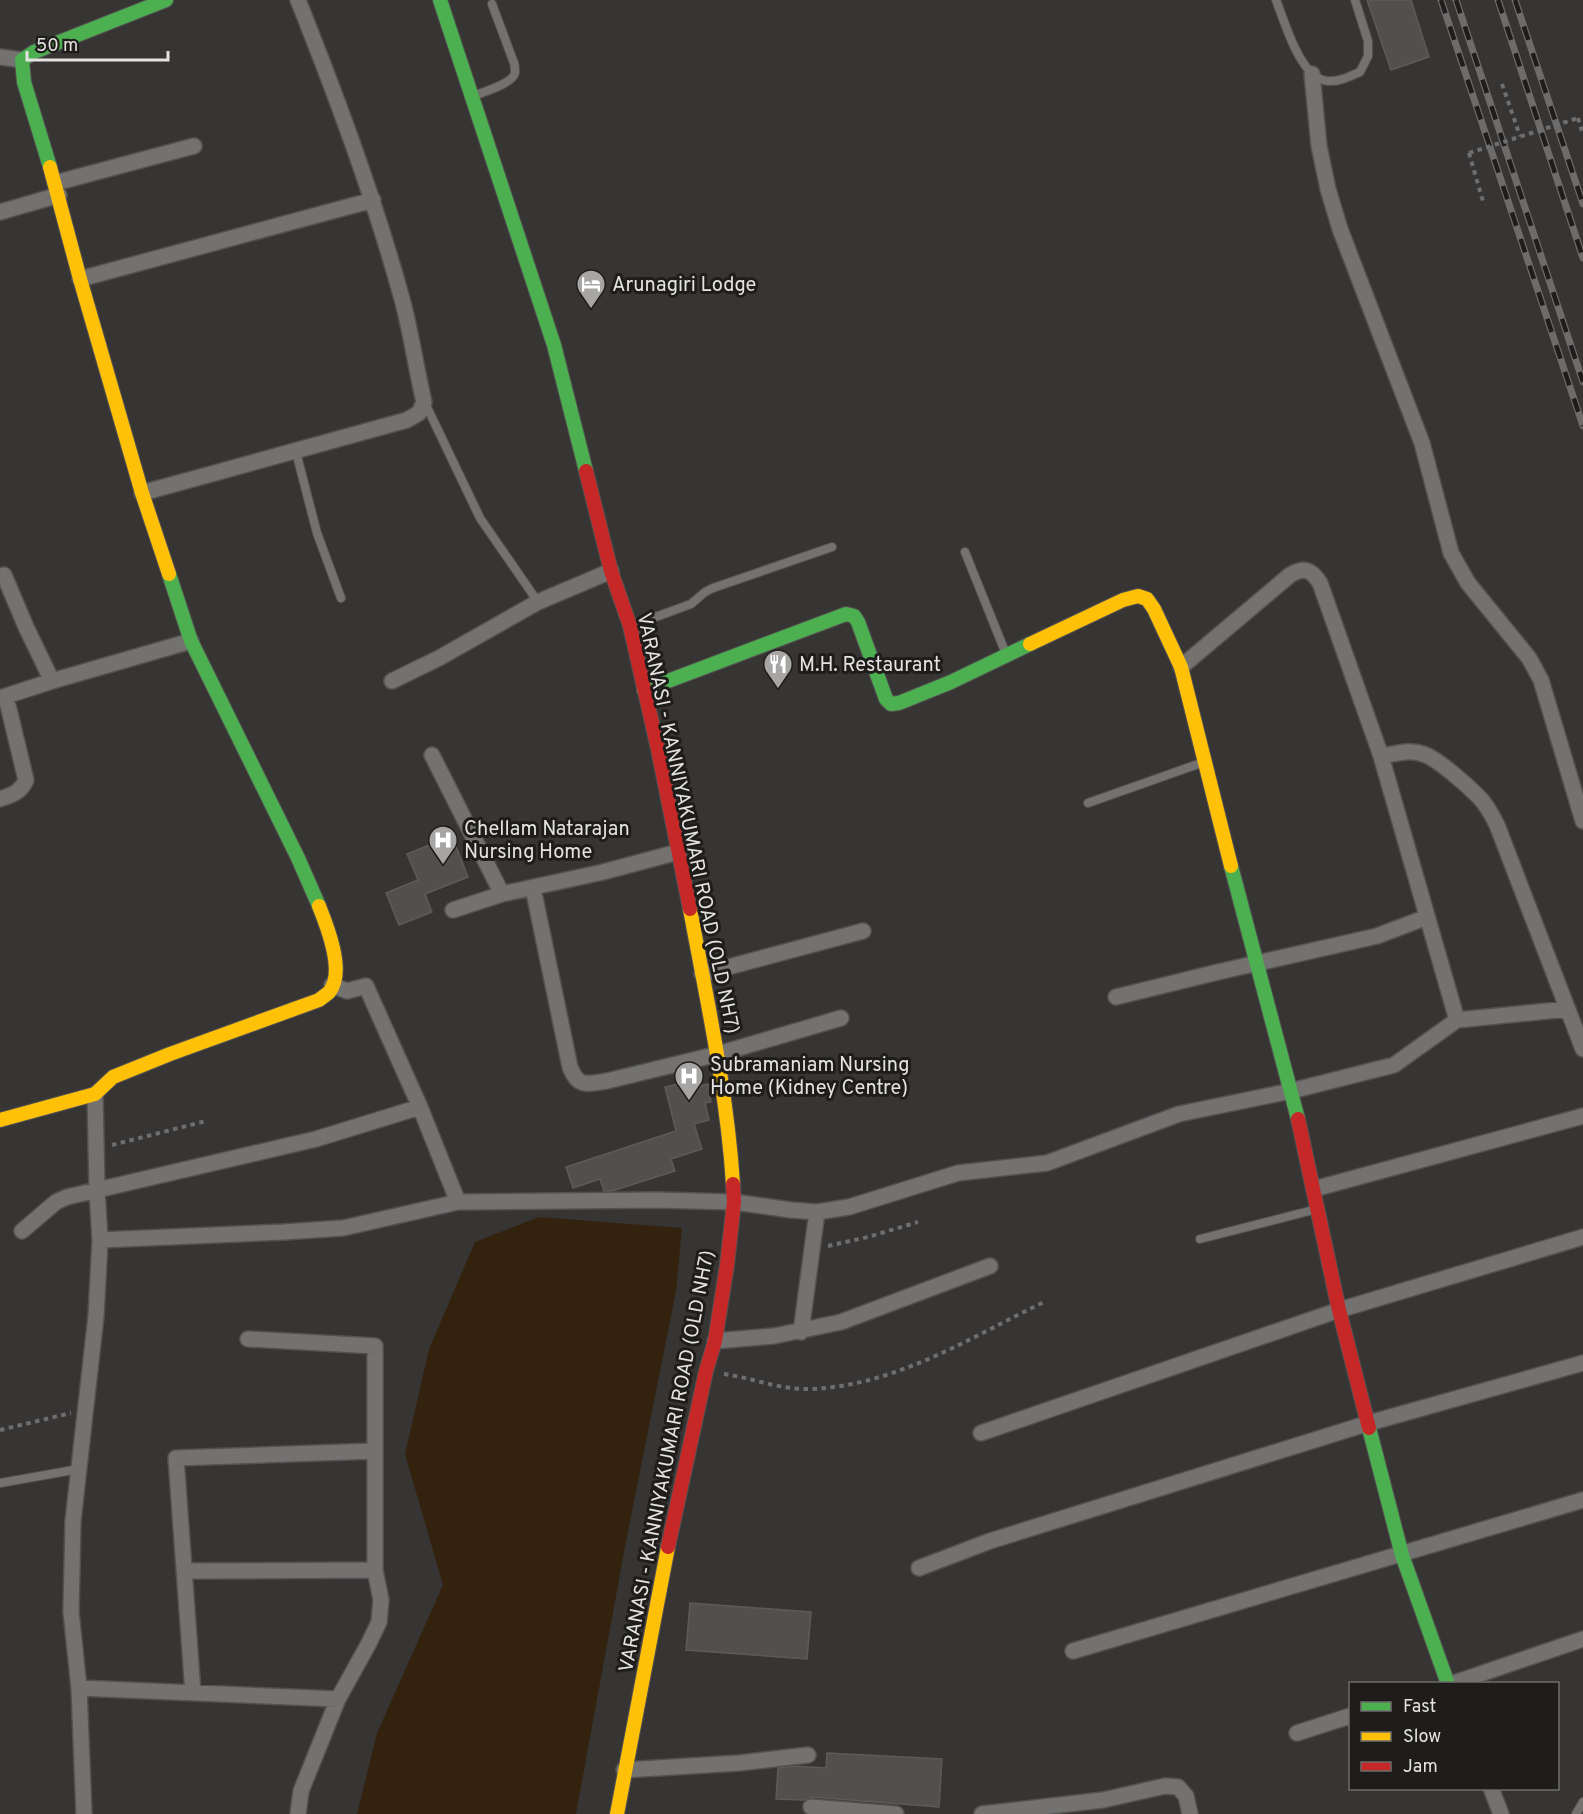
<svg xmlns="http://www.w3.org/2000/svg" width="1583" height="1814" font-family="Overpass,sans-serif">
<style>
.water{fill:#32220e}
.building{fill:#51504f;stroke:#5d5b5a;stroke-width:1.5}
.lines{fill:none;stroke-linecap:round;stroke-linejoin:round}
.lane-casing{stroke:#525150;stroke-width:10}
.street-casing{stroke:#525150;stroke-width:18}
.fast-casing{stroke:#525150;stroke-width:16}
.slow-casing{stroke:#525150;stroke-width:16}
.jam-casing{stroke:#525150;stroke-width:16}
.path{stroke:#6f6e6e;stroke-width:4;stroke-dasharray:4.5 4.5;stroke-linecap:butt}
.lane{stroke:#737271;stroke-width:8}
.street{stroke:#737271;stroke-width:15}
.fast{stroke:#4caf50;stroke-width:14}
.slow{stroke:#ffc107;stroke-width:14}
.jam{stroke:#c62828;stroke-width:14}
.rail-casing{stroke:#6d6c6b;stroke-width:7}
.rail{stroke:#1e1d1c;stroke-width:4.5;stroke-dasharray:14;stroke-linecap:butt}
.path-bridge{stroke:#6f6e6e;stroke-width:4;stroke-dasharray:4.5 4.5;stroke-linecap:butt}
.labels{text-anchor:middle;stroke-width:6;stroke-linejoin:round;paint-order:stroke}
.poi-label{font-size:20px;fill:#e4e3e1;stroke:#1e1d1c;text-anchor:start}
.street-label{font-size:20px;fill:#e4e3e1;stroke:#1e1d1c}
</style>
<rect width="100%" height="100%" fill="#373534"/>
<path class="water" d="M539,1217L682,1228L676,1291L627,1536L576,1814H357L377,1733L443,1585L405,1454L429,1349L475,1242Z"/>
<path class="building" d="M1367,0H1411L1429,57L1391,70Z
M452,836L468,877L425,894L432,912L399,925L386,893L418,880L407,854Z
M698,1079L700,1086L708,1084L711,1102L705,1103L709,1120L694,1124L702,1149L671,1159L675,1171L612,1191H604L600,1179L573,1188L566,1167L676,1131L665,1087Z
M690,1603L811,1612L807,1659L686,1650Z
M827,1753L942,1759L939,1807L812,1797L804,1800L776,1799L778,1768L793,1766L826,1768Z"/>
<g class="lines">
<g class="lane-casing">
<path id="lane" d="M1276,0C1285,22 1300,79 1328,81C1340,82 1350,76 1360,72L1368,56V41L1355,0
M473,96C483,92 512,84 515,73C515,70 515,66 514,63L492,4
M425,403L480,518L538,602
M296,452L317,533L341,598
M965,552L1006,654
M631,626L691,604L705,592L713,588L832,547
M1088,803L1204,762
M1200,1239L1317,1209
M0,1483L79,1469
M1576,1814L1583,1802"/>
</g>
<g class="street-casing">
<path id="street" d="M0,57L22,60
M1312,74L1319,146L1328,189L1340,229L1422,443L1451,553L1468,583L1529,658L1541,680L1583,821
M55,183L194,146
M0,212L59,195
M80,279L373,200
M142,493L407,420L419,413L424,402C416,368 411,332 402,299C374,197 337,98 298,0
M4,575L26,627L52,681
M1181,667L1290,575C1304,567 1311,569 1320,583L1381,756L1457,1020
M392,681L439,658L538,602L611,571
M0,698L52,681L191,641
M432,755L502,894L453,910
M1381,756C1394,754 1410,749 1423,754C1437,758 1468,786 1479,797C1487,805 1492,815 1497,825L1583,1049
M0,799C12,795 21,792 26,780L6,697
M533,888L570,1067C578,1088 587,1084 607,1081L718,1054L841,1018
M502,894L603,872L678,852
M702,974L863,931
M332,985L347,991L366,986L420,1107
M1116,997L1218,972L1377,936L1427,917
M1314,1189L1583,1116
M458,1202L657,1200L734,1202L791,1210L817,1212L849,1207L958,1173L1047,1163L1179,1114L1291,1091L1394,1065L1457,1020L1568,1009
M22,1231L56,1202L67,1197L316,1139L420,1107L458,1202L343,1228L284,1232L100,1240
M801,1332L817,1212
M248,1339L375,1346V1570L381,1600L379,1622L369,1643L338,1699L301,1791L298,1814
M715,1341L774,1336L841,1322L990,1266
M981,1433L1339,1310L1583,1237
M919,1568L990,1541L1369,1423L1583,1363
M185,1571L375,1570
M1073,1651L1583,1500
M1451,1684L1583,1639
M79,1688L338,1699
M193,1693L176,1458L375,1451
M1297,1733L1350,1716
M624,1770L739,1763L808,1755
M1491,1788L1501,1814
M811,1807L896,1814
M84,1814L79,1688L71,1612L73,1521L96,1316L100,1240L97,1190L95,1094
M982,1814L1103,1800L1165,1786L1178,1787L1186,1796L1190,1814"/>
</g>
<g class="fast-casing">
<path id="fast" d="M440,0L554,345L586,471
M50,167L24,82L22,60L34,52L166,0
M169,574L191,641L298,858L319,906
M644,690L846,614L854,616L858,622L886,699L891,704L899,703L951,682L1030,644
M1231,866L1298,1119
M1369,1428L1402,1555L1448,1684"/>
</g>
<g class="slow-casing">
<path id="slow" d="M50,167L80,279L142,493L169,574
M1030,644L1123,600L1138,596L1147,599L1154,609L1181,667L1231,866
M690,909C707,1001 727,1091 733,1184
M0,1120L95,1094L113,1077L170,1054L319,1000C322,997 328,994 330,991C345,971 327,926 319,906
M617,1814L668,1547"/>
</g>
<g class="jam-casing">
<path id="jam" d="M586,471L611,571L630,626L658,749L690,909
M1298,1119L1339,1310L1369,1428
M668,1547L706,1371L715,1341L727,1265L734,1202L733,1184"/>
</g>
<path class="path" d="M1502,84L1520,136
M1578,118L1583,135
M1469,153L1484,205
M112,1145L206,1121
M828,1246L868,1237L918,1222
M724,1374C752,1378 781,1390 810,1389C896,1386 971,1337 1046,1301
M0,1430L71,1413"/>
<use href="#lane" class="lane"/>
<use href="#street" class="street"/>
<use href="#fast" class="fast"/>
<use href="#slow" class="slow"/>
<use href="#jam" class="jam"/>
<g class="rail-casing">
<path id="rail" d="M1441,0L1583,426
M1456,0L1583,382
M1498,0L1583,258
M1515,0L1583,204"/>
</g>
<use href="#rail" class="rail"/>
<path class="path-bridge" d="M1469,153L1578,118"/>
</g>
<defs>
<g id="hotel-pin" transform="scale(1.5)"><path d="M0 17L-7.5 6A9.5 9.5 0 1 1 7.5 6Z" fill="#a7a6a4" stroke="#1e1d1c"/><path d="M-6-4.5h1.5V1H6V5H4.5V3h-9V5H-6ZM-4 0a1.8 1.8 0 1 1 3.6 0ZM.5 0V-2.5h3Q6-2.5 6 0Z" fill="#fff"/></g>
<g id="restaurant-pin" transform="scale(1.5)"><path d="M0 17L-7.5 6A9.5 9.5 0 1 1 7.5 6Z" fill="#a7a6a4" stroke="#1e1d1c"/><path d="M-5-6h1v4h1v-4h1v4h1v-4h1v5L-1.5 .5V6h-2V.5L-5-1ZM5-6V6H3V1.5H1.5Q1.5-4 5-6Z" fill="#fff"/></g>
<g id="hospital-pin" transform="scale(1.5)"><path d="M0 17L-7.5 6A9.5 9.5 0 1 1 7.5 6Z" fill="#a7a6a4" stroke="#1e1d1c"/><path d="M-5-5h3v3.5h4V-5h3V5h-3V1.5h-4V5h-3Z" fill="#fff"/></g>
</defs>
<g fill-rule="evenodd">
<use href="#hotel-pin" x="591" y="284"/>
<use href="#restaurant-pin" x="778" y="664"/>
<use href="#hospital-pin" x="443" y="840"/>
<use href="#hospital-pin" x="689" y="1076"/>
</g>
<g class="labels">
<g class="poi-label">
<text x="612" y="291">Arunagiri Lodge</text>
<text x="799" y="671">M.H. Restaurant</text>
<text x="464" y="835">Chellam Natarajan<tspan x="464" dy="23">Nursing Home</tspan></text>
<text x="710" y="1071">Subramaniam Nursing<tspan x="710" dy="23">Home (Kidney Centre)</tspan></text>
</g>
<g class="street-label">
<text transform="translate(689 823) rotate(78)" y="7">VARANASI - KANNIYAKUMARI ROAD (OLD NH7)</text>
<text transform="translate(666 1461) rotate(-79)" y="7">VARANASI - KANNIYAKUMARI ROAD (OLD NH7)</text>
</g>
</g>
<rect x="1349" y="1682" width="210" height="108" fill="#1e1d1c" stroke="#6d6c6b" stroke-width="1.5"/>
<rect x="1361" y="1702" width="30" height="9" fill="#4caf50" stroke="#6d6c6b" stroke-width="1.5"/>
<text x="1403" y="1712" font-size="18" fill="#e4e3e1">Fast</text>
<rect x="1361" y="1732" width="30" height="9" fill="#ffc107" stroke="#6d6c6b" stroke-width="1.5"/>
<text x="1403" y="1742" font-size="18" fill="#e4e3e1">Slow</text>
<rect x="1361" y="1762" width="30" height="9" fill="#c62828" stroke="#6d6c6b" stroke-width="1.5"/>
<text x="1403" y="1772" font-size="18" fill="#e4e3e1">Jam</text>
<path d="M27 51v9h141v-9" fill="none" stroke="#e4e3e1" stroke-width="3"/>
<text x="36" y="51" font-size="18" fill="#e4e3e1" stroke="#1e1d1c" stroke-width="4.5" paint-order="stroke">50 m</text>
</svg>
